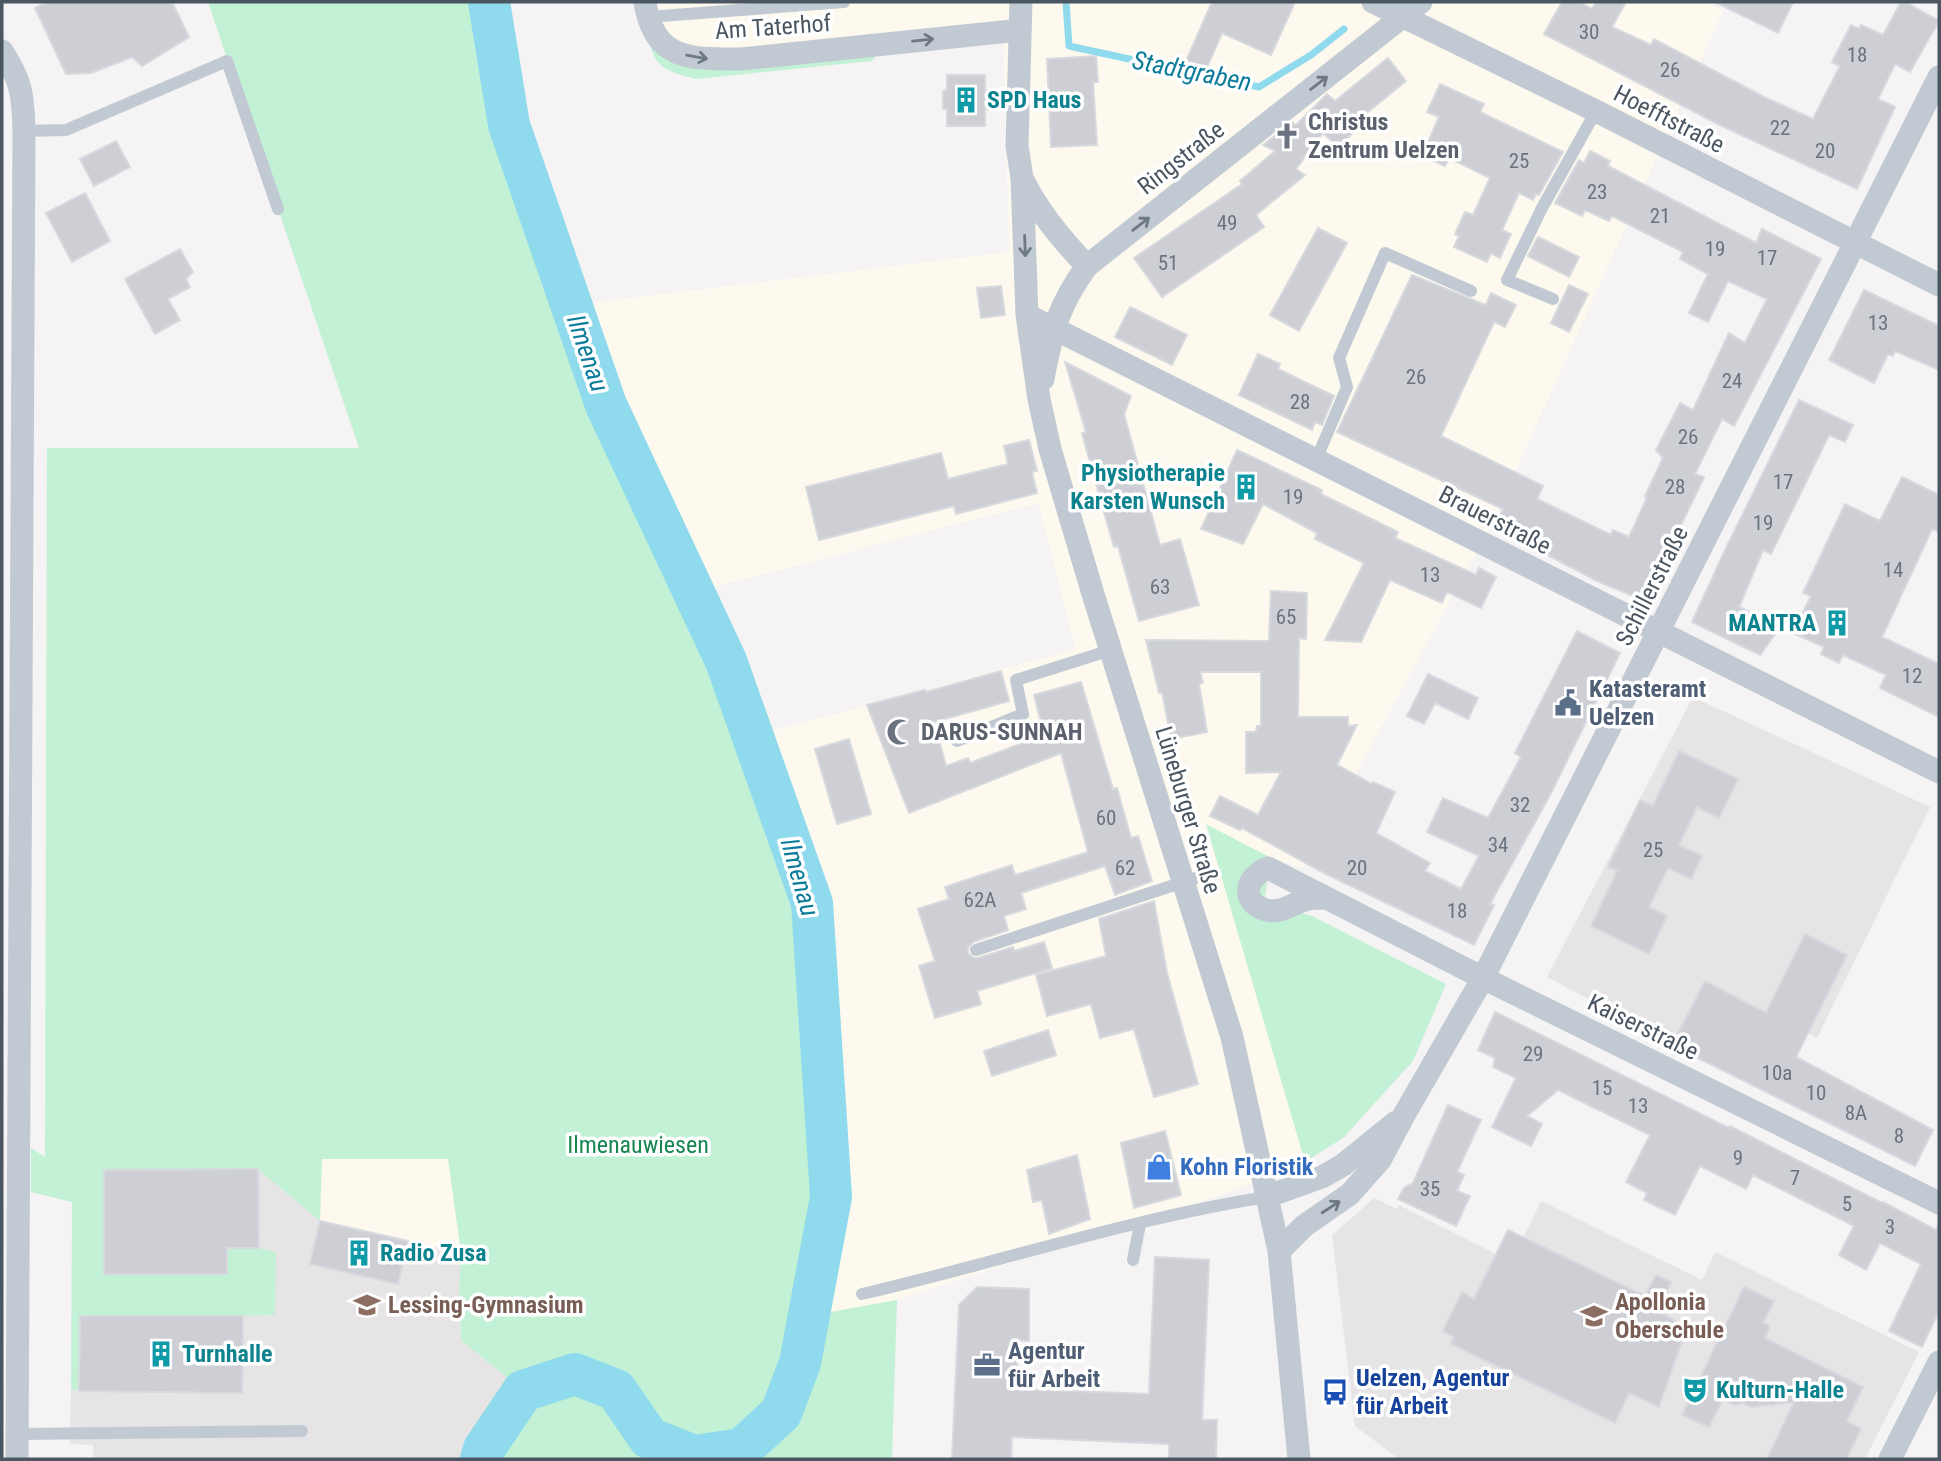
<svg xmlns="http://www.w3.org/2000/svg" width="1941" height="1461" font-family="'Roboto Condensed',sans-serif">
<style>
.commercial{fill:#fdf9ef}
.education{fill:#e6e4e5}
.green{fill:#c3f1d5}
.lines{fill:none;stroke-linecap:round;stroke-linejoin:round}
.stream{stroke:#90daee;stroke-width:7}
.river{stroke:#90daee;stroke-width:42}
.building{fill:#cdcfd5;stroke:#d7d9de;stroke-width:2}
.lane{stroke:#c1cad2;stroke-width:12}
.street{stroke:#c1cad2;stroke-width:23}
.oneway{stroke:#6e7983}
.labels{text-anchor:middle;stroke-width:7;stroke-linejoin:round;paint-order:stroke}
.number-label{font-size:21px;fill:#6b747e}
.street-label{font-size:24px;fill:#4a5661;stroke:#fff}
.culture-label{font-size:24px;font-weight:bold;fill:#0d838f;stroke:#fff;text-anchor:start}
.worship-label{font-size:24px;font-weight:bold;fill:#5b616d;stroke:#fff;text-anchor:start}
.service-label{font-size:24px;font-weight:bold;fill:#4e5e75;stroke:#fff;text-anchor:start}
.park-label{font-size:24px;fill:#17864f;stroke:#fff}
.shop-label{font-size:24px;font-weight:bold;fill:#366cbe;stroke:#fff;text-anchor:start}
.education-label{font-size:24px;font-weight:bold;fill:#785e54;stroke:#fff;text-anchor:start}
.transit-label{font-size:24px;font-weight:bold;fill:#164399;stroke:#fff;text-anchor:start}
.water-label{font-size:26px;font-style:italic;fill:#0c7c9b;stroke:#fff}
</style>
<rect width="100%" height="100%" fill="#f5f3f3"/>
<path class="commercial" d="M649,2H1704L1723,11L1489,530L1304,868L1271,858L1206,825L1305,1162L1239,1189L897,1300L809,1316L831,1197L812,904L754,736L1076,649L1038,503L702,590L606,405L572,305L1009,252L1003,25L704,53L662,35Z
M322,1159H448L461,1252L408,1241L398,1284L310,1264L320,1221Z"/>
<path class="education" d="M1693,697L1930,807L1817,1038L1779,1020L1748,1083L1547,977Z
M258,1169L320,1221L311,1264L398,1284L408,1241L461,1252L459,1295L461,1340L523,1391L484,1449L481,1459H94L93,1445L70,1444L71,1390L79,1391L243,1316L275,1315L259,1248Z
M1374,1198L1397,1209L1399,1205L1496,1254L1508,1230L1523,1238L1541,1201L1702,1280L1715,1252L1919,1352L1865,1459H1399L1355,1426L1332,1235Z"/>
<path class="green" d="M208,2H489L511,128L606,405L726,661L812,903L831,1197L809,1316L897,1300L892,1459H481L484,1449L523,1391L461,1340L459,1295L461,1252L448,1159H322L320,1221L259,1170V1248L276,1252L275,1315L243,1316L242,1393L71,1390L72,1202L31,1192V1148L45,1157L47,448H359Z
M647,29L668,50L879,52L872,61L696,79C660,70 653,66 647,29Z
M1206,824L1271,858L1264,902L1312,916L1446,984L1413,1061L1343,1138L1305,1162Z"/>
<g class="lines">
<path class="stream" d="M1066,2L1069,46L1259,87L1311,55L1344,29"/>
<path class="river" d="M481,1459L484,1449L523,1391L575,1374L616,1390L649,1438L694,1456L742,1449L781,1413L800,1363L831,1197L812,903L726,661L606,405L509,125L489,2"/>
</g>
<path class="building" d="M48,2H172L189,37L142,66L132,57L91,73L66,74L35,8Z
M1212,2H1295L1271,55L1222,33L1206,70L1186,61Z
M1562,2H1580L1592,9L1596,2H1626L1612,27L1651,45L1654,39L1764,97L1813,119L1840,66L1832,62L1851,25L1859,29L1861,25L1883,35L1901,2H1905L1939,21L1910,72L1895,64L1878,99L1895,107L1857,189L1722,126L1544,34Z
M1715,2H1793L1778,33Z
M1096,56L1098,82H1093L1097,145L1051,147L1047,59Z
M1388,58L1406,81L1358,120L1361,122L1340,148L1323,133L1296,169L1305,175L1256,215L1264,227L1162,297L1134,258L1242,184L1240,181L1275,151L1263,145L1292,122L1296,125L1327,94L1335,101Z
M947,75H985V90H989V110H985V126H947V109H943V91L947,90Z
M1440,84L1484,104L1480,112L1563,152L1539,195L1536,194L1533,200L1519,193L1502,230L1511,234L1500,258L1491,253L1487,262L1454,247L1459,236L1455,234L1465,212L1473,215L1490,178L1449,158L1445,166L1422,156L1439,117L1427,112Z
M116,141L130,167L94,186L80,159Z
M1590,151L1610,161L1608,166L1756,243L1762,229L1821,259L1734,426L1722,419L1695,474L1704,477L1645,601L1597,581L1494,527L1503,509L1337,432L1412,275L1486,305L1491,293L1516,305L1505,327L1494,322L1441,436L1543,486L1537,499L1611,535L1613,530L1629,537L1647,498L1645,496L1663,458L1656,450L1680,403L1693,410L1729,333L1745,343L1767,299L1728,281L1708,322L1689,313L1708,274L1680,259L1683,252L1612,216L1609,221L1585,210L1582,216L1555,203L1579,160L1584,163Z
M85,193L110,241L72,262L46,213Z
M1318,228L1347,243L1299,331L1270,315Z
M1538,237L1579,257L1569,277L1528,256Z
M180,249L193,272L186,279L190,287L168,299L180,320L155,334L125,279Z
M1569,285L1588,294L1569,332L1551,323Z
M1001,286L1005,315L981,318L977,288Z
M1864,290L1939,326V370L1895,351L1893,356L1888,354L1874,383L1829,360Z
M1130,307L1187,335L1172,365L1115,337Z
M1258,354L1280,364L1278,369L1334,396L1322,425L1315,422L1312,430L1239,395Z
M1065,362L1131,396L1124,414L1160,545L1180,539L1199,605L1139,621L1118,546L1114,547L1094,477L1082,433L1086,432Z
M1799,400L1853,425L1845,442L1829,435L1771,554L1763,550L1739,607L1781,626L1760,655L1692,622L1726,548Z
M1029,440L1037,471L1032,472L1037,493L956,514L954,506L819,540L806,487L941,453L948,479L1008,464L1004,446Z
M1237,450L1322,490L1321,494L1398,532L1395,538L1476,575L1479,568L1496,577L1481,608L1447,592L1442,603L1390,580L1361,642L1325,640L1364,563L1315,539L1317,533L1263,504L1243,544L1201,529Z
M1902,477L1939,495V532L1932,529L1882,637L1939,664V717L1880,688L1886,675L1843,655L1839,663L1821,654L1824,647L1793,633L1811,596L1803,593L1845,504L1880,521Z
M1271,591L1307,593L1306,639L1299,638L1298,717H1348V726L1357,725L1337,765L1372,784L1373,782L1395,792L1376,833L1430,863L1425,871L1461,889L1479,856L1427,832L1443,798L1488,818L1521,757L1515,753L1577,631L1620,653L1550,795L1490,904L1494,905L1474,945L1326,874L1242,828L1240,830L1210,816L1220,796L1258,815L1281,772L1246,773V732H1256L1257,726H1261V672H1200L1203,683L1199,684L1207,732L1171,739L1162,692L1159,693L1146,640L1269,641Z
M1001,671L1009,701L934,722L946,766L968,758L970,763L1044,735L1034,695L1081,682L1113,789L1117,788L1131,838L1138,836L1152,881L1115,895L1105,866L1021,893L1026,909L1004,916L1008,930L973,942L968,948V953L974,958H978L1013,947L1014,951L1044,942L1052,968L977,991L981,1004L935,1018L919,966L935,961L918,909L949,899L945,887L1012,865L1015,875L1088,852L1061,753L909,813L867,705L925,690L926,692Z
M1428,674L1478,698L1468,719L1435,703L1424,724L1407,716Z
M849,739L871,814L837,824L815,749Z
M1679,751L1738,779L1719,818L1697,807L1679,845L1702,856L1691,879L1668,868L1649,907L1667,916L1649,954L1591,926L1617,871L1608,867L1640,800L1653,806Z
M1154,901L1167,973L1198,1084L1154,1097L1134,1029L1100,1038L1091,1004L1047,1016L1036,975L1106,956L1099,919Z
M1805,934L1847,955L1796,1057L1933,1130L1915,1166L1672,1045L1705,981L1766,1013Z
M1495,1012L1729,1128L1730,1126L1882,1203L1883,1202L1936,1230L1939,1224V1311L1922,1347L1889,1331L1921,1264L1880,1243L1866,1270L1839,1255L1854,1226L1753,1175L1746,1189L1700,1166L1675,1215L1644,1200L1647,1193L1626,1182L1650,1135L1558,1090L1527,1116L1542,1124L1531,1146L1492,1127L1516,1078L1493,1067L1495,1058L1478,1050Z
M1048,1030L1056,1055L992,1076L984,1051Z
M1448,1105L1481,1120L1457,1172L1464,1175L1457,1191L1470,1196L1456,1226L1398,1199L1404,1188L1413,1183Z
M1165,1131L1181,1195L1134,1208L1121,1143Z
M1077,1155L1090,1219L1049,1234L1042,1200L1033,1202L1027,1170Z
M258,1169L259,1248H227V1274H104V1170Z
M320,1221L408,1241L398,1284L310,1264Z
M1508,1230L1645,1296L1656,1275L1671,1282L1658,1312L1687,1327L1659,1407L1629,1393L1615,1423L1451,1344L1454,1337L1443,1331L1462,1292L1474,1299Z
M1155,1257L1209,1260L1202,1420H1217L1216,1459H1169V1444L1012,1437L1011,1459H952L959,1305L977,1287L1029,1289V1341L1018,1340L1016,1389L1149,1394Z
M1744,1287L1774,1301L1763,1323L1770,1326L1765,1338L1863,1387L1847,1421L1861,1429L1846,1459H1767L1794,1402L1752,1407L1742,1403L1735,1405L1723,1399L1709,1427L1682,1415Z
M80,1316H243L242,1393L79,1391Z"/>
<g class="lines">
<path class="lane" d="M648,17L844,2
M24,131L66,130L227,61L278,209
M1553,299L1507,280L1542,208L1596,111
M1316,460L1347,387L1339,358L1385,253L1471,291
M957,741L1023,714L1016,680L1111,650
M976,950L1208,874
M1133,1260L1140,1224
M862,1294C996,1263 1129,1219 1266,1197
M17,1434L302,1431"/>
<path class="street" d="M645,2C654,61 691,59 741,59L1020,30
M1021,2L1017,146L1022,178L1027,315L1039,399L1050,449L1093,594L1232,1037L1279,1251L1299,1459
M1373,2L1596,111L1939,285
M2,51C22,82 23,95 24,131L17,1459
M1024,182C1040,214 1062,240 1087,266
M1027,315L1939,772
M1043,379C1052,331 1058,306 1087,266L1421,2
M1324,898C1319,898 1313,898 1308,899C1293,903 1281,914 1266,910C1240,902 1245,877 1268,868L1483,978L1939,1203
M1266,1197L1322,1177L1343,1165L1396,1122
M1279,1251L1304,1226L1350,1194L1380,1160L1404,1115L1483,978L1939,77
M1890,1459L1939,1362"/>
</g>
<defs><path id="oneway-shaft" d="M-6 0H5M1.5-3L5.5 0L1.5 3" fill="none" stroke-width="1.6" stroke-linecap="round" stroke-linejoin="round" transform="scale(1.75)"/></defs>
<g class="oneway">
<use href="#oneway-shaft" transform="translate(923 40) rotate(-6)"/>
<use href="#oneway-shaft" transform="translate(697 57) rotate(10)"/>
<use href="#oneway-shaft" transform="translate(1319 83) rotate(-38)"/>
<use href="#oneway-shaft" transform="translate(1141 224) rotate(-38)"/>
<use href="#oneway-shaft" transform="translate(1025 246) rotate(88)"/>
<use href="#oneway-shaft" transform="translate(1331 1207) rotate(-33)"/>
</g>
<defs>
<g id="building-bare" transform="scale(2.1)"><path d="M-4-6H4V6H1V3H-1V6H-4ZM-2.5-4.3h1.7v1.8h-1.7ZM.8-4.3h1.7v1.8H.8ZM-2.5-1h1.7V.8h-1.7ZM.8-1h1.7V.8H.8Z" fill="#0f9aa8" stroke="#fff" stroke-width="2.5" paint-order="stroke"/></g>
<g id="church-bare" transform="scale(2.1)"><path d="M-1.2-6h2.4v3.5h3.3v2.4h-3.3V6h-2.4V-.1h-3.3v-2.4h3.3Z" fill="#6b7280" stroke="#fff" stroke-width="2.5" paint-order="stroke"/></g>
<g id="civic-bare" transform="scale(2.1)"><path d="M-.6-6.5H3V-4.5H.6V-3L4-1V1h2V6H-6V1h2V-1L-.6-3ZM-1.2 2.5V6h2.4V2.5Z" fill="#5c6f8a" stroke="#fff" stroke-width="2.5" paint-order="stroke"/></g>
<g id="mosque-bare" transform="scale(2.1)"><path d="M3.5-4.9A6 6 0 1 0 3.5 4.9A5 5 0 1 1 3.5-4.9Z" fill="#6b7280" stroke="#fff" stroke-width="2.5" paint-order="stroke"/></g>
<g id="shop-bare" transform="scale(2.1)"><path d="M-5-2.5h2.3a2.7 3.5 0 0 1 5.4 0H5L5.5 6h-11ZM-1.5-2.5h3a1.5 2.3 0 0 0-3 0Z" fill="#3f7fe0" stroke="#fff" stroke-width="2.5" paint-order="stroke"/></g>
<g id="school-bare" transform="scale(2.1)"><path d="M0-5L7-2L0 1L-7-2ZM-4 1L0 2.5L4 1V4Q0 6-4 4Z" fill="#8d6e63" stroke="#fff" stroke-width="2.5" paint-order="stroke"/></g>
<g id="office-bare" transform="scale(2.1)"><path d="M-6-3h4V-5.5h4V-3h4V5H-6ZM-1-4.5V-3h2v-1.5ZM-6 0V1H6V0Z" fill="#5c6f8a" stroke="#fff" stroke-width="2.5" paint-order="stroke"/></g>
<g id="theatre-bare" transform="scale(2.1)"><path d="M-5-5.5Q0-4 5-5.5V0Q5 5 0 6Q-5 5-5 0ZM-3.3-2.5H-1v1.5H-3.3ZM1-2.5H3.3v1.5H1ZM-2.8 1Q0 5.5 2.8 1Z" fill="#0f9aa8" stroke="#fff" stroke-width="2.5" paint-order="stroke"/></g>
<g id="bus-bare" transform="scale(2.1)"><path d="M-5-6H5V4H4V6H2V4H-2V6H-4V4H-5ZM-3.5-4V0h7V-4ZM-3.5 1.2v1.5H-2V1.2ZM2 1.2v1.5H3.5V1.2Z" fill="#1a4fb4" stroke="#fff" stroke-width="2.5" paint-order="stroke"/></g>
</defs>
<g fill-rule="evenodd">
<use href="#building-bare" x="966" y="100"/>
<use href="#church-bare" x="1287" y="136"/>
<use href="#building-bare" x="1246" y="487"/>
<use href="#building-bare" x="1837" y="623"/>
<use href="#civic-bare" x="1568" y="703"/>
<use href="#mosque-bare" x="900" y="732"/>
<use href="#shop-bare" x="1159" y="1167"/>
<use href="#building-bare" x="359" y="1253"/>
<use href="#school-bare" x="367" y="1305"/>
<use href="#school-bare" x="1594" y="1316"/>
<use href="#building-bare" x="161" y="1354"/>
<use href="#office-bare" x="987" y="1365"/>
<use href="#theatre-bare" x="1695" y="1390"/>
<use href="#bus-bare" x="1335" y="1392"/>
</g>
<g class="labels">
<g class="number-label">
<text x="1589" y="39">30</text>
<text x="1857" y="62">18</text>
<text x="1670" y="77">26</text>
<text x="1780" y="135">22</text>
<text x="1825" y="158">20</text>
<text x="1519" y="168">25</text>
<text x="1597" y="199">23</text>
<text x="1660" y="223">21</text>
<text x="1227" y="230">49</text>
<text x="1715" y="256">19</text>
<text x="1767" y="265">17</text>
<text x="1168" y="270">51</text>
<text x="1878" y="330">13</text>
<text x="1416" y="384">26</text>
<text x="1732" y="388">24</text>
<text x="1300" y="409">28</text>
<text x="1688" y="444">26</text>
<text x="1783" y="489">17</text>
<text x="1675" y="494">28</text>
<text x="1293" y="504">19</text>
<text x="1763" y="530">19</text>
<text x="1893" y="577">14</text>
<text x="1430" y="582">13</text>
<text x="1160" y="594">63</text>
<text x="1286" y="624">65</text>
<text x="1912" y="683">12</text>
<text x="1520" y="812">32</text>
<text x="1106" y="825">60</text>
<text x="1498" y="852">34</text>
<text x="1653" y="857">25</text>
<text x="1125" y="875">62</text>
<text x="1357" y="875">20</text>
<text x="980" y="907">62A</text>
<text x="1457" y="918">18</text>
<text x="1533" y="1061">29</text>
<text x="1777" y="1080">10a</text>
<text x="1602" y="1095">15</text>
<text x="1816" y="1100">10</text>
<text x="1638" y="1113">13</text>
<text x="1856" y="1120">8A</text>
<text x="1899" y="1143">8</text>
<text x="1738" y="1165">9</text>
<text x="1795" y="1185">7</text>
<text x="1430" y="1196">35</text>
<text x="1847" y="1211">5</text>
<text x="1890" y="1234">3</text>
</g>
<g class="street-label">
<text transform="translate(773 27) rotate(-4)" y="8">Am Taterhof</text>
<text transform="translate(1669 119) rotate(27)" y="8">Hoefftstraße</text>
<text transform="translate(1181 158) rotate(-38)" y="8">Ringstraße</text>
<text transform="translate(1495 520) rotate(27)" y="8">Brauerstraße</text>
<text transform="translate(1652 586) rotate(-63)" y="8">Schillerstraße</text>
<text transform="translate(1188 810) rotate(73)" y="8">Lüneburger Straße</text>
<text transform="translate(1643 1027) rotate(26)" y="8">Kaiserstraße</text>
</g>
<g class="culture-label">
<text x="987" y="108">SPD Haus</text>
<text x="1225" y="481" text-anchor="end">Physiotherapie<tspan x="1225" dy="28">Karsten Wunsch</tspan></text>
<text x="1816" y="631" text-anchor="end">MANTRA</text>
<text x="380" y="1261">Radio Zusa</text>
<text x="182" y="1362">Turnhalle</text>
<text x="1716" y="1398">Kulturn-Halle</text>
</g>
<g class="worship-label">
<text x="1308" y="130">Christus<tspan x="1308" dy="28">Zentrum Uelzen</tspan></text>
<text x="921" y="740">DARUS-SUNNAH</text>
</g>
<g class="service-label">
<text x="1589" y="697">Katasteramt<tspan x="1589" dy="28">Uelzen</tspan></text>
<text x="1008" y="1359">Agentur<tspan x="1008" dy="28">für Arbeit</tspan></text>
</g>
<g class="park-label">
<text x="638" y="1153">Ilmenauwiesen</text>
</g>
<g class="shop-label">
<text x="1180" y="1175">Kohn Floristik</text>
</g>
<g class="education-label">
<text x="1615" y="1310">Apollonia<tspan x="1615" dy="28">Oberschule</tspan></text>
<text x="388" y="1313">Lessing-Gymnasium</text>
</g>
<g class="transit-label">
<text x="1356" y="1386">Uelzen, Agentur<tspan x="1356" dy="28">für Arbeit</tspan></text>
</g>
<g class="water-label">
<text transform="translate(1192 71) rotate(11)" y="9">Stadtgraben</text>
<text transform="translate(588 353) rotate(71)" y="9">Ilmenau</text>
<text transform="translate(800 877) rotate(74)" y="9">Ilmenau</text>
</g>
</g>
<rect width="1941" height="1461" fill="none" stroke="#4a5661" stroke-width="7"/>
</svg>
